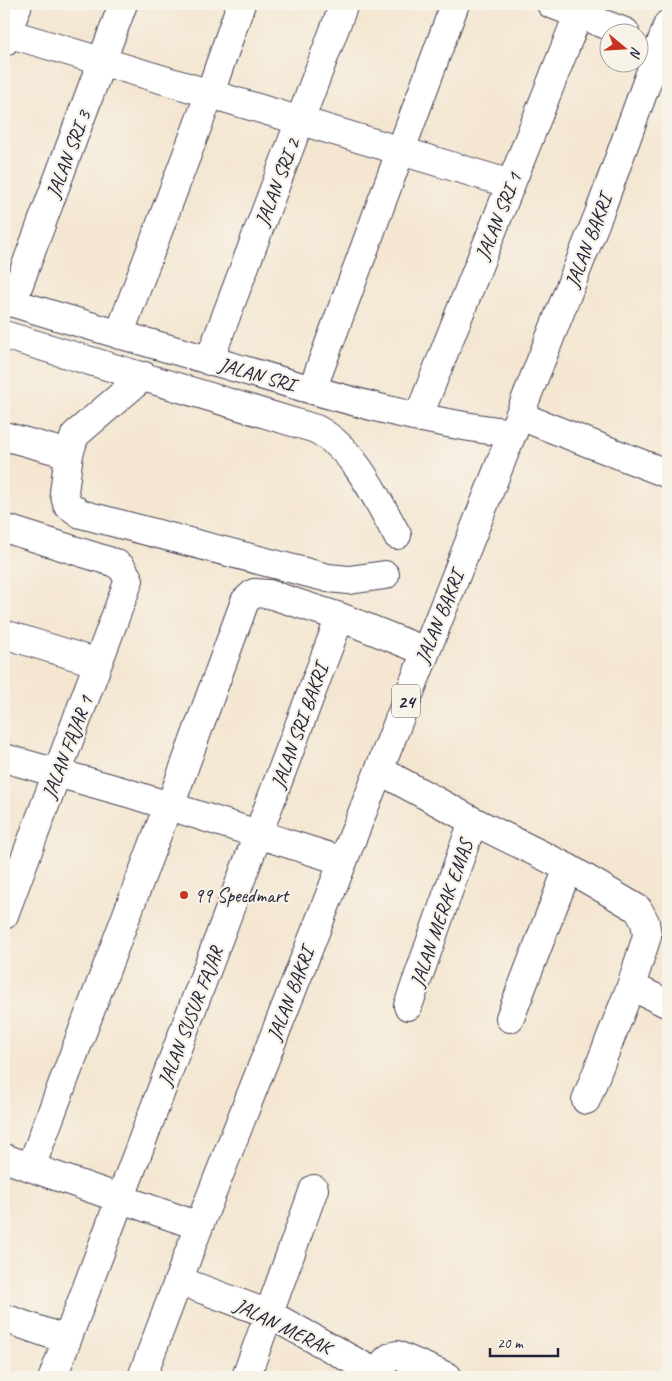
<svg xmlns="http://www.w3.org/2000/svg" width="672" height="1381" font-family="Caveat,sans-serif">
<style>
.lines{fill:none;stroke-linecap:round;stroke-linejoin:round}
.minor-casing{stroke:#423f52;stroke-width:30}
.major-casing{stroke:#423f52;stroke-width:30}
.minor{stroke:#fff;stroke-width:28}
.major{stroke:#fff;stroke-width:28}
.poi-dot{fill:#c8321e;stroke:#f7f3e8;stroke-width:2}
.labels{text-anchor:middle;stroke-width:4.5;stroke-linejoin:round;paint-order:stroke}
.shield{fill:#f7f3e8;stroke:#62616f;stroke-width:1}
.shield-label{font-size:19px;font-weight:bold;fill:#22223b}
.street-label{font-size:20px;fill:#22223b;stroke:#f7f3e8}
.poi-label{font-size:20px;fill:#22223b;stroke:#f7f3e8;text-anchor:start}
</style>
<rect width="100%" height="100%" fill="#f7f3e8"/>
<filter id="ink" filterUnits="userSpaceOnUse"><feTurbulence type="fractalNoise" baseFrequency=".02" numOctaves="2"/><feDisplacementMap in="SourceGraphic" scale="10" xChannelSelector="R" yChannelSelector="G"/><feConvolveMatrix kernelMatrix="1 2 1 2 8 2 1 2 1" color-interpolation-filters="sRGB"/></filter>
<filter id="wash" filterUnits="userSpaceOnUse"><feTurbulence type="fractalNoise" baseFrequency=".0096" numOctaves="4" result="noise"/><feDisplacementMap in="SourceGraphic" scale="20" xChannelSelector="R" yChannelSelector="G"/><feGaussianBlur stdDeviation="1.12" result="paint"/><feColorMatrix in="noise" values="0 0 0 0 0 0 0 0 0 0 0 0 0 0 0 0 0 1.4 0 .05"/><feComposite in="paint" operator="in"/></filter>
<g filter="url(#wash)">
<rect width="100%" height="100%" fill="#f4e6d1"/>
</g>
<g filter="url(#ink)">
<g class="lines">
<g class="minor-casing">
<path id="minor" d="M551,4L625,32
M4,32L511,184
M4,42L18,4
M4,300C81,324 159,346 237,368C328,395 418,422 513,433
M12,303L123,4
M4,335L316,429C356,450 376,498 397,535
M119,335L210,93L241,4
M209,361L344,4
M144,376L75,435L69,454L64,492L67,504L81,514L328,578L349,580L385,575
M312,390L455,4
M520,416L668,474
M418,418L578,15
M4,436L69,454
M4,528L115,563L122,568L129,580L4,915
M4,634L98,663
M4,758L128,793L343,861
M379,770L473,821L568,868L638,909L645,922L647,936L631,986L586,1100
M170,806L245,601L254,593L269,594L340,617L425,651
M631,986L668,1004
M408,1006L473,821
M510,1018L568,868
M4,1158L199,1226
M31,1167L168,806
M180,1281L269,1314L383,1377
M4,1318L67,1340
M377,1374C383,1364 386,1357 397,1355L448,1377
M53,1377L340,617
M246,1377L314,1189"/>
</g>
<g class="major-casing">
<path id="major" d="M142,1377L199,1226L600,211L668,24"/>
</g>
<use href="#minor" class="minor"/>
<use href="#major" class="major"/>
</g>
</g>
<circle class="poi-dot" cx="184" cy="895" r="5"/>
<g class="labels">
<rect class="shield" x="392" y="684.5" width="28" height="33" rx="4"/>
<g class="shield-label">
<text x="406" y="708">24</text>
</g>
<g class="street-label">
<text transform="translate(68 154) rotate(-69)" y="7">JALAN SRI 3</text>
<text transform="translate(277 182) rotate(-69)" y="7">JALAN SRI 2</text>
<text transform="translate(498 216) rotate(-68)" y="7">JALAN SRI 1</text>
<text transform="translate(588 241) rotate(-69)" y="7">JALAN BAKRI</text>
<text transform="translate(257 374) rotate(16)" y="7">JALAN SRI</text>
<text transform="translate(439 617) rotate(-68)" y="7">JALAN BAKRI</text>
<text transform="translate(299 726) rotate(-70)" y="7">JALAN SRI BAKRI</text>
<text transform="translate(67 747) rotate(-69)" y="7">JALAN FAJAR 1</text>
<text transform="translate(441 913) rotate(-71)" y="7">JALAN MERAK EMAS</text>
<text transform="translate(290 994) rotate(-69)" y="7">JALAN BAKRI</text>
<text transform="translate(190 1016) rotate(-69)" y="7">JALAN SUSUR FAJAR</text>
<text transform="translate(283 1326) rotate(26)" y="7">JALAN MERAK</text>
</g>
<g class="poi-label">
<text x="194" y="902">99 Speedmart</text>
</g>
</g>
<rect width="672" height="1381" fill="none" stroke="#f7f3e8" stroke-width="20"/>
<g transform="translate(624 48) rotate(108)"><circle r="24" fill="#f7f3e8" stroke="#a29fa3"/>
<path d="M0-4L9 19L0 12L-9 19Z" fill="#c8321e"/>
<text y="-8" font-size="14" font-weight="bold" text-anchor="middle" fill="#22223b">N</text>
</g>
<path d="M490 1348v8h68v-8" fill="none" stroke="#22223b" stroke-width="2.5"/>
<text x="497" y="1348" font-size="15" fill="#22223b" stroke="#f7f3e8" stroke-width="4" paint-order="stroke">20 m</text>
</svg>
